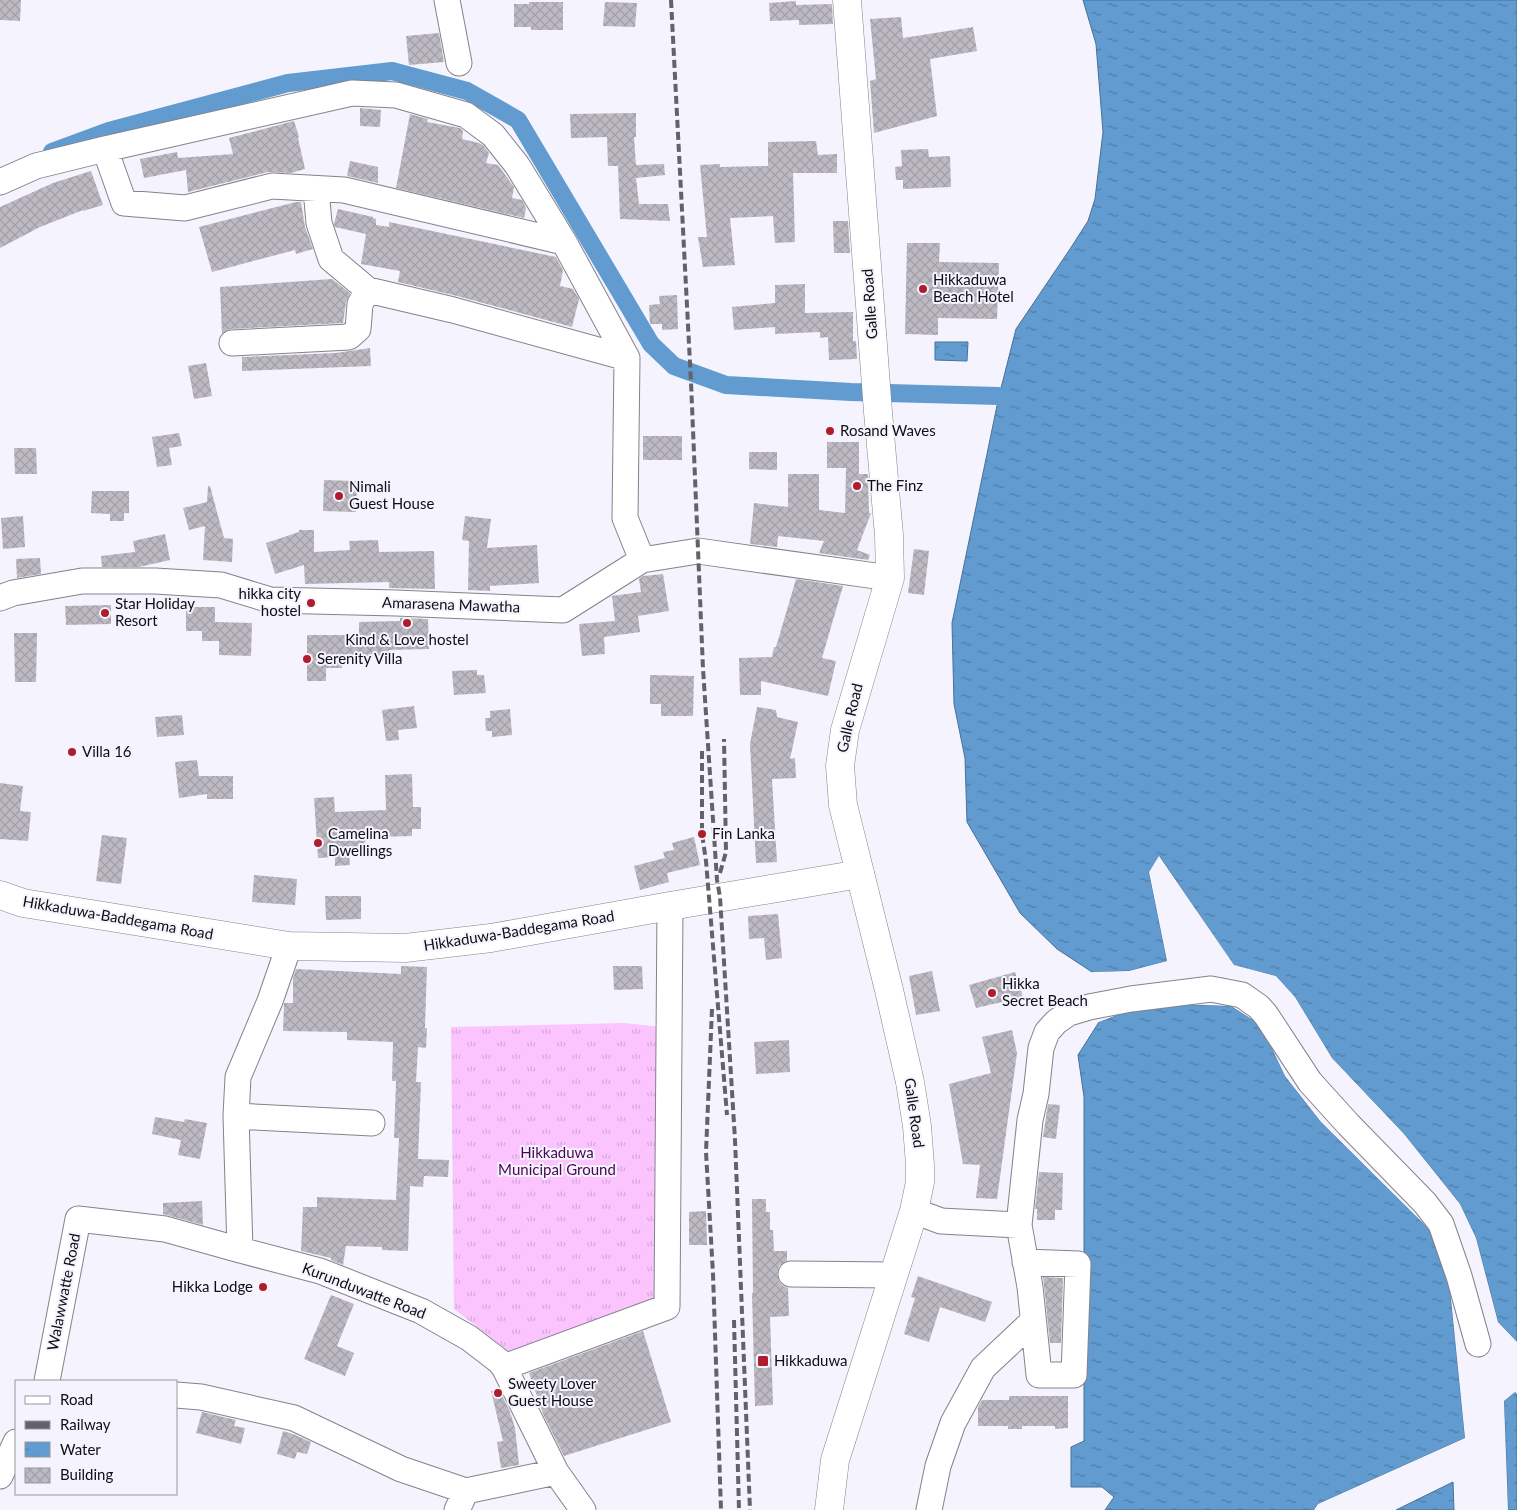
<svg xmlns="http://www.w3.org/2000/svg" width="1517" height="1510" font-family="Lato,sans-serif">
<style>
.grass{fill:url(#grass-tufts)}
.water{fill:url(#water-ripples);stroke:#487197}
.pier{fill:#f4f3fe}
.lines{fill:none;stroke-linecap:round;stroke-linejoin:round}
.canal{stroke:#619bd0;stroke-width:18}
.building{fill:url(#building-cross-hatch)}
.minor-casing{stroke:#83838c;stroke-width:27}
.major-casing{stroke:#83838c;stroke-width:29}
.highway-casing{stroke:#83838c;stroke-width:29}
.minor{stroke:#fff;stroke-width:25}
.major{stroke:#fff;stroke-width:28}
.highway{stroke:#fff;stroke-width:28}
.rail{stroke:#636268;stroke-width:4;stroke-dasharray:8 4;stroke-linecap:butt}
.poi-dot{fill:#af1c2c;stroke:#f4f3fe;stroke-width:2}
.labels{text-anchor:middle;stroke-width:4;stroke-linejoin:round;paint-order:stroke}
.poi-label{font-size:15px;fill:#0f0f12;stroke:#f4f3fe;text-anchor:start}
.street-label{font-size:15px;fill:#0f0f12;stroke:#f4f3fe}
.park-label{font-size:15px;fill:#4a0750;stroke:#f4f3fe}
</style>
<defs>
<pattern id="grass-tufts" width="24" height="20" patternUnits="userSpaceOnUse" patternTransform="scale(1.25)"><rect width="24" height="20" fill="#fcc4ff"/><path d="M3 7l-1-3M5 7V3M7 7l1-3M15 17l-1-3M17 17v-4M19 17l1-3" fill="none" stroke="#d7a7da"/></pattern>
<pattern id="water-ripples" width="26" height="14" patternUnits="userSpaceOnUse" patternTransform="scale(1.25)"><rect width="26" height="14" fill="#619bd0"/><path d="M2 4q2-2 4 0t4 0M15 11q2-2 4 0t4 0" fill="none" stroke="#4e7da7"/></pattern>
<pattern id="building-cross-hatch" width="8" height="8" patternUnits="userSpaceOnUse" patternTransform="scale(1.25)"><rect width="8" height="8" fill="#bebac3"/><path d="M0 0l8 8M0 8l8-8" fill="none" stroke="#a29fa6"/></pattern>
</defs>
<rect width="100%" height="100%" fill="#f4f3fe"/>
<path class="grass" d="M624,1023L662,1027L660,1296L510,1352L454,1309L451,1027Z"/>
<path class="water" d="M1083,0H1517V1342L1498,1322L1476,1238L1460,1204L1404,1134L1332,1058L1295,997L1276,976L1234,966L1160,857L1149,872L1167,961L1129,971L1092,972L1057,949L1020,913L967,822L965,758L954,704L952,623L999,396L1016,329L1070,249L1088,221L1095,199L1103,132L1096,44Z
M935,342H968L967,361L935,360Z
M1174,1004L1231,1006L1261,1025L1285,1076L1321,1122L1429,1229L1450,1289L1465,1438L1318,1504L1314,1510H1105L1114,1497L1102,1487H1071V1447L1084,1441V1097L1078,1055L1099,1022L1130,1010Z
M1515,1392L1517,1394V1510H1508L1504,1401Z
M1453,1482L1454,1510H1396Z"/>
<path class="pier" d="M1159,856L1234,965L1276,976L1295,997L1332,1058L1404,1134L1460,1204L1476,1238L1498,1322L1517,1342V1344L1496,1323L1473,1239L1458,1206L1402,1136L1330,1059L1293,998L1275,978L1232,967L1159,861L1152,872L1169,962L1130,974H1093L1092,972L1129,971L1167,961L1149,872Z
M1174,1002L1232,1003L1263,1023L1287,1074L1323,1120L1432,1228L1453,1289L1467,1439L1320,1506L1317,1510H1314L1318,1504L1465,1438L1450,1289L1429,1229L1321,1122L1285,1076L1261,1025L1231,1006L1174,1004L1130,1010L1099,1022V1020L1130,1008Z
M1515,1390L1517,1391V1394L1515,1392L1504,1401L1508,1510H1506L1502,1401Z"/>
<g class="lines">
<path class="canal" d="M52,152L109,131L288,83L392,71L467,91L518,120L651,344L674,366L726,385L851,392L999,396"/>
</g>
<path class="building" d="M0,0H21L20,21L0,20Z
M796,1V5L832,4L833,24L799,25V20L770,21L769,3Z
M529,2H563V30H531V27H514V4H529Z
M605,2L637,3L635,27L603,26Z
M901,17L903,38L973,27L977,51L930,59L937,116L874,133L870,81L876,79L870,19Z
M439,33L444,62L409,65L406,36Z
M360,108L381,110L380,127L360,126Z
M636,113V137H634L636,165L664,164L665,175L636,178L639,204H668L670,221L620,219L618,166H608L607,137L571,138L570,114Z
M410,114L428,119L427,122L460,128L463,131L462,139L479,143L483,145L489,153L486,163L498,165L514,187L512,198L522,200L526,208L524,218L396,188Z
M294,121L299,137L298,138L305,169L291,173L268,172L188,192L186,170L144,178L140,159L177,152L178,158L233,154L229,138Z
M816,141L818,155L837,154V173H793L795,242L775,243L773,216L730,218L735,265L703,267L698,237H707L700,165L720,164V167L768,166V142Z
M928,149L929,157L950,156L951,187L903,189V180H896L895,167L902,166L901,150Z
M350,161L378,167V183L347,176Z
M91,171L103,205L83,211V210L40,227L0,248V207L53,183Z
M296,202H301L305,227L313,249L296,254L295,250L212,272L199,227Z
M338,209L373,217V218L376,219V225L389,227V222L556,257L563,270L560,286L573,289L579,299L572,327L457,296L398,282L400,271L361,264L366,234L335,227L334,224Z
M833,221H848L850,253H834Z
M907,243H940L939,262L999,263L997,319L938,318V335L905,334Z
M332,279L350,293L346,302L343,323L231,329L222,333L220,287Z
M805,284V313L853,312V341H856L857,359L829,360L828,337L820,338V332L775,334V327L734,330L732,307L775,303V285Z
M677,295L678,329L662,330V324H650L649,305L660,304L659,296Z
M370,348L371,366L242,371V357L336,353Z
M206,363L212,396L194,399L188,366Z
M179,433L182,446L169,448L172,465L157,467L152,437Z
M643,436H682V460H643Z
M827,442H859V474H868L869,513H871L857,550L870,555L868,560L819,553L824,541L778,536L777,547L750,544L754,503L788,507V474H819V510L845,513L846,468H827Z
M14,448H36L37,474H15Z
M749,452H777V470L749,469Z
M324,480L357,481L356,512L323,511Z
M208,486H210L224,538L233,539L232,562L203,560L205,526L189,530L183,508L207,502Z
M92,491H129V513H124V521H110V514L91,513Z
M23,516L25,547L3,549L1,518Z
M465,516L491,519L487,548L537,545L539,583L490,586V591L468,590L469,541L462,540Z
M299,530H314V552L350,550L349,541L378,540L379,552L434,551L435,589L389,588V582L305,584L304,565L275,574L266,543L299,532Z
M165,534L170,560L139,567H102L101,556L135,552L133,541Z
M914,549L929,551L924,595L908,593Z
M40,558L41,574L17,578L16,559Z
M663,574L669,611L638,616L640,632L604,637L605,654L582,656L579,624L615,621L612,596L641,592L639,579L643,576Z
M796,579L843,586L822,658L836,661L828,696L761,681V695H740L739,658L772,657L774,647H776Z
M111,605V624L66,625L65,606Z
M186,607H215V622L252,623L251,656L219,655V641H202V631H186Z
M400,618L428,619L429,649L389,650V656L342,657V668H326V681H307V635H359V622L400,621Z
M14,633H37L36,682H15Z
M477,670V675H484L486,693L454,695L452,671Z
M650,675L694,676L693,716H661V704H650Z
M414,706L417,728L398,730L399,740L386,741L382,710Z
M757,707L776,710L777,717L798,722L790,759L795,758L796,778L772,779L777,862L756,863L750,744Z
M510,709L512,735L492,737V731H486L485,718H490V711Z
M182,715L184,735L157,737L155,717Z
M197,760L199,776H233V799H207V794L179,798L175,762Z
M412,774L413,807H421V829H412V836L376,837V840L365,841L366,853L349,854L350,865L335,866V857L318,858L314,798L334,797L335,812L386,810L385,775Z
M0,783L23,786L20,811L31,812L28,841L0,839Z
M102,835L127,838L121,884L96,881Z
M694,837L700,865L667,873L669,882L640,890L634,866L665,858L663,852L674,850L672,843Z
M254,875L297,879L295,905L252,902Z
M325,896H361V919L326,920Z
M778,914L782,958L766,960L764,938L749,939L748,916Z
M401,966L427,967L425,1028H427L426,1048L418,1047L416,1082H421L418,1159L449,1160L448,1177L424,1176L423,1187L410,1186L408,1251L382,1250V1247L346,1246L343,1265L331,1260V1258L301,1251L303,1207H317V1197L396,1200L399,1138H394L396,1081H392L393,1042L347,1040V1032L283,1031L284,1006V1003H293V978L296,969L401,974Z
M613,966H642L643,989L614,990Z
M932,971L940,1011L916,1015L909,976Z
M1015,972L1023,997L976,1008L969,985Z
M1012,1030L1017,1053L997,1199L976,1198L980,1165L963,1164L949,1084L991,1073L982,1037Z
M789,1040L790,1072L756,1074L754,1042Z
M1048,1104L1060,1105L1056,1139L1043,1137Z
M155,1117L184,1122L185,1119L207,1123L200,1159L178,1155L181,1140L152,1134Z
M1039,1172L1063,1173L1062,1210H1055V1220H1037V1209H1035Z
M752,1199H766V1212H770V1230H773L774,1251H787V1261L779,1266L777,1274L779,1281L783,1286L788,1288L789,1316L770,1317L773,1405L755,1406L752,1293H753Z
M202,1201L203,1225L163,1214V1203Z
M706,1211L707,1245H689V1212Z
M918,1276L992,1302L985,1322L940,1307L929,1342L904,1334L915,1298L911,1297Z
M1043,1277L1063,1278L1061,1343H1050Z
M331,1295L354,1304L337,1346L354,1353L345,1376L304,1359Z
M643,1331L671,1422L564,1456L544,1416L529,1373Z
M499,1389L510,1412L515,1428L519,1465L501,1468L497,1442L503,1441L491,1391Z
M1009,1396H1068V1428L1055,1429V1426H1022V1429H1008V1426H978V1407L982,1400H1009Z
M202,1412L236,1420L234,1426L245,1428L241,1444L196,1433Z
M283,1431L293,1434L311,1442L307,1454L297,1452L295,1459L277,1454Z"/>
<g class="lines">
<g class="minor-casing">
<path id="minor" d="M447,0L459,63
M0,182L36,166L105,149
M316,189L319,223L331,259L368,290L453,310L627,358
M564,242L517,165L493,135L466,115L396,95L352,93L105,149L124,203L185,208L272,186L344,190L564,242L627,358L625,518L642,560
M232,343L349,337L358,329L360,304L368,290
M0,598L13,593L82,581H155L221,585L270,600L396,603L563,610L642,560L698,551L890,578
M289,946L270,1001L238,1077L236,1116L240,1250L320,1271L421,1311L469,1338L499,1361L504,1367L556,1472L583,1510
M236,1116L372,1123
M914,1211L941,1221L1019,1225L1030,1120L1036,1094L1041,1048L1047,1032L1056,1022L1069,1013L1089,1007L1131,999L1211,989L1242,995L1259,1007L1266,1015L1310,1082L1348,1124L1425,1203L1441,1224L1459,1276L1478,1344
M1019,1225L1030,1287L1039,1375H1074L1078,1264L1025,1262
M791,1274L894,1275
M504,1367L667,1307L670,906
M47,1381L78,1219L165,1229L240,1250
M176,1395L201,1397L294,1418L401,1469L466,1491
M0,1476L16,1442
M457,1510L466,1491L556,1472
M929,1510L938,1466L953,1423L983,1368L1033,1321"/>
</g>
<g class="major-casing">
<path id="major" d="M0,895L23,903L289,946L405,948L491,938L670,906L860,874"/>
</g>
<g class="highway-casing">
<path id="highway" d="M829,1510L835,1460L914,1211L920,1182V1165L917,1126L910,1082L889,990L843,805L840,766L845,730L890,578L889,535L878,412L847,0"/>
</g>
<use href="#minor" class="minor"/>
<use href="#major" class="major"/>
<use href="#highway" class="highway"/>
<path class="rail" d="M671,0L691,382L703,669L717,880L720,897L735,1140L750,1510
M702,751V834L706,861L727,1115
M720,873L726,852L724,739
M712,1009L706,1152L713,1274L721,1510
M734,1320L739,1510"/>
</g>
<g class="poi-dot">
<circle cx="923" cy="289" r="5"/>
<circle cx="830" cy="431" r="5"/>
<circle cx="857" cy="486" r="5"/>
<circle cx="339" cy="496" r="5"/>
<circle cx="311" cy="603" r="5"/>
<circle cx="105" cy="613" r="5"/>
<circle cx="407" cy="623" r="5"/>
<circle cx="307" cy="659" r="5"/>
<circle cx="72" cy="752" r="5"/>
<circle cx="702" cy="834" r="5"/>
<circle cx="318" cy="843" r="5"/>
<circle cx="992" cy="993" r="5"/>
<circle cx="263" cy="1287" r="5"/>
<rect x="757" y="1355" width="12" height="12" rx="2.5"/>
<circle cx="498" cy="1393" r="5"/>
</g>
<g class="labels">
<g class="poi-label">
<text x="933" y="285">Hikkaduwa<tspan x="933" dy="17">Beach Hotel</tspan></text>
<text x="840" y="436">Rosand Waves</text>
<text x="867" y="491">The Finz</text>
<text x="349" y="492">Nimali<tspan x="349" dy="17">Guest House</tspan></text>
<text x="301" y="599" text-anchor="end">hikka city<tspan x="301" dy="17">hostel</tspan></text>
<text x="115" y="609">Star Holiday<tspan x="115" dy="17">Resort</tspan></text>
<text x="407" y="645" text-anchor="middle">Kind &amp; Love hostel</text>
<text x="317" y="664">Serenity Villa</text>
<text x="82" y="757">Villa 16</text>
<text x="328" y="839">Camelina<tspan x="328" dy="17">Dwellings</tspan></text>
<text x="712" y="839">Fin Lanka</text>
<text x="1002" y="989">Hikka<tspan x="1002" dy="17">Secret Beach</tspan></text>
<text x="253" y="1292" text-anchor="end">Hikka Lodge</text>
<text x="774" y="1366">Hikkaduwa</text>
<text x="508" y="1389">Sweety Lover<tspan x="508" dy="17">Guest House</tspan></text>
</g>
<g class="street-label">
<text transform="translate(870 304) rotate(-94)" y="5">Galle Road</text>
<text transform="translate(451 605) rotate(2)" y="5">Amarasena Mawatha</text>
<text transform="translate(850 718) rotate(-77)" y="5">Galle Road</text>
<text transform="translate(118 918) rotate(10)" y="5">Hikkaduwa-Baddegama Road</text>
<text transform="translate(519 931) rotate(-9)" y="5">Hikkaduwa-Baddegama Road</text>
<text transform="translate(914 1113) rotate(82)" y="5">Galle Road</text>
<text transform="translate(364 1291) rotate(21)" y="5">Kurunduwatte Road</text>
<text transform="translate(64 1292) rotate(-79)" y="5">Walawwatte Road</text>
</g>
<g class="park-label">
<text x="557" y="1158">Hikkaduwa<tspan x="557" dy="17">Municipal Ground</tspan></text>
</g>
</g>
<rect x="15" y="1380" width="162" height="115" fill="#f4f3fe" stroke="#9898a0"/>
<rect x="25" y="1396" width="25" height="8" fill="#ffffff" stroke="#9898a0"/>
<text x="60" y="1405" font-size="15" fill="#0f0f12">Road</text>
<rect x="25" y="1421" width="25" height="8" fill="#636268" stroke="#9898a0"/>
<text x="60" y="1430" font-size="15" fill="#0f0f12">Railway</text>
<rect x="25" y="1442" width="25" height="15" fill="url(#water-ripples)" stroke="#9898a0"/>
<text x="60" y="1455" font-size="15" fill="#0f0f12">Water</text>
<rect x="25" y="1468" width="25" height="15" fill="url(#building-cross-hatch)" stroke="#9898a0"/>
<text x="60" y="1480" font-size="15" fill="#0f0f12">Building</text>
</svg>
